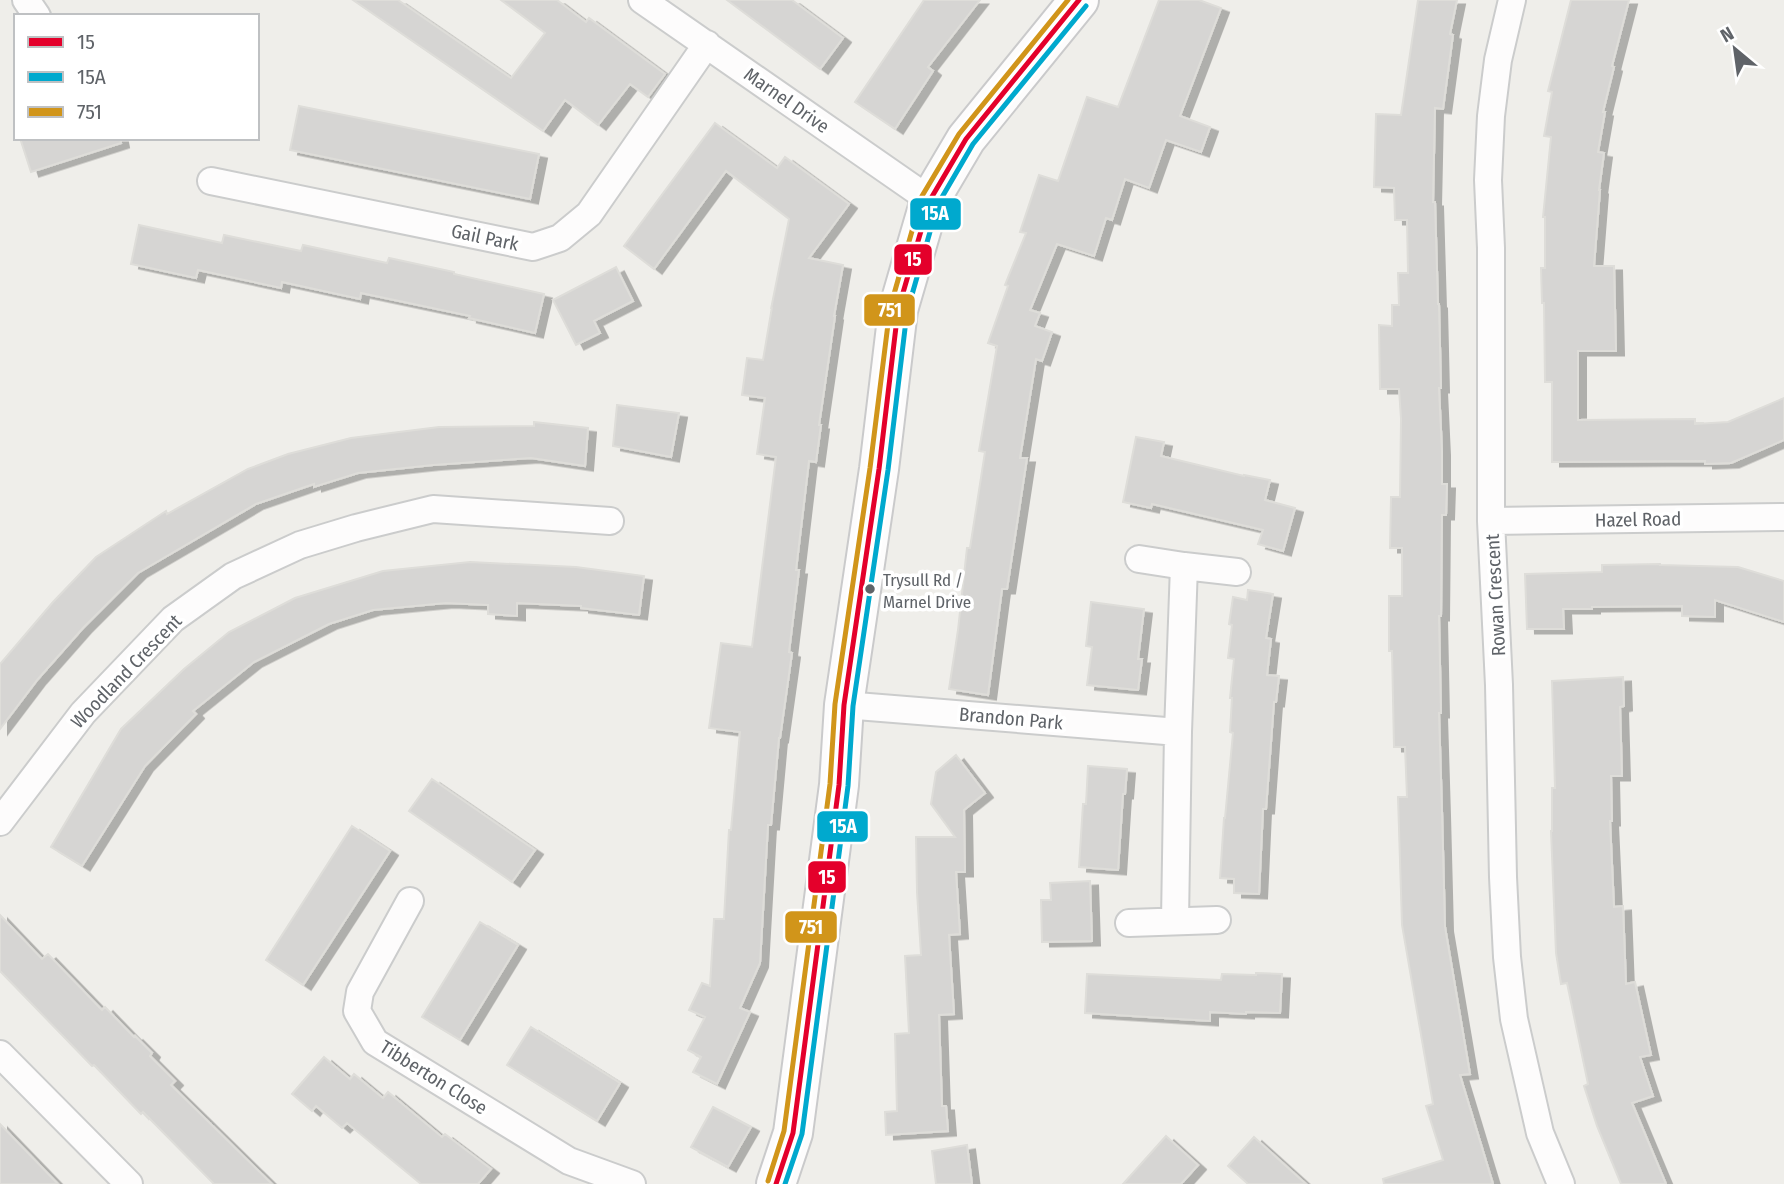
<svg xmlns="http://www.w3.org/2000/svg" width="1784" height="1184" font-family="'Fira Sans Condensed',sans-serif">
<style>
.building{fill:#d6d5d3;stroke:#deddd9;stroke-width:2;filter:url(#shadow)}
.lines{fill:none;stroke-linecap:round;stroke-linejoin:round}
.street-casing{stroke:#cbcccc;stroke-width:30}
.secondary-casing{stroke:#cacacb;stroke-width:42}
.street{stroke:#fdfcfc;stroke-width:26}
.secondary{stroke:#fdfcfc;stroke-width:38}
.bus-1-casing{stroke:#fff;stroke-width:10}
.bus-2-casing{stroke:#fff;stroke-width:10}
.bus-3-casing{stroke:#fff;stroke-width:10}
.bus-1{stroke:#e4002b;stroke-width:5}
.bus-2{stroke:#00a9ce;stroke-width:5}
.bus-3{stroke:#d1951a;stroke-width:5}
.bus-dot{fill:#5f6368;stroke:#fff;stroke-width:2.5}
.labels{text-anchor:middle;stroke-width:7;stroke-linejoin:round;paint-order:stroke}
.bus-label{font-size:17px;fill:#5f6368;stroke:#fff;text-anchor:start}
.street-label{font-size:19px;fill:#5f6368;stroke:#fff}
.line-badge{stroke:#fff;stroke-width:2.5}
.badge-label{font-size:19px;text-anchor:middle;font-weight:bold;fill:#fff}
</style>
<defs>
<filter id="shadow"><feDropShadow dx="8" dy="4.5" stdDeviation="0" flood-color="#0004"/></filter>
</defs>
<rect width="100%" height="100%" fill="#efeeea"/>
<path class="building" d="M353,0H398L511,78L545,33L501,0H557L586,22L589,18L665,74L648,97L630,84L598,125L565,100L543,131Z
M727,0H792L843,38L820,69Z
M924,0H980L928,67L933,71L895,129L855,102Z
M1159,0H1199L1221,8L1180,116L1210,127L1201,152L1166,140L1149,188L1125,179L1112,220L1106,218L1094,256L1057,244L1030,310L1040,313L1035,326L1052,332L1042,361L1036,359L1020,458H1027L1007,589H1002L988,695L949,689L958,630L967,548H970L985,452L979,451L997,346L988,343L1008,286L1005,285L1026,233L1020,232L1039,175L1058,181L1087,97L1118,107Z
M1418,0H1457L1450,34L1453,35L1443,109L1435,108L1433,202H1435L1438,304H1439L1441,388H1439L1442,451V484H1447L1446,515H1442L1441,616H1439L1441,713H1439L1442,811L1445,927L1470,1074L1460,1075L1493,1184H1384L1383,1179L1443,1160L1426,1106L1433,1104L1402,925L1398,797H1407L1405,747H1394L1392,651H1389V596H1402V548H1390L1391,497H1400L1401,419L1399,389H1380L1379,325L1392,326V305H1399L1398,273H1408L1407,220H1395L1394,188L1374,187L1376,114L1401,115Z
M1571,0H1629L1612,66L1614,67L1603,112H1605L1598,152L1604,153L1599,190H1600L1594,266H1614L1616,351H1578V420L1695,419V424L1728,422L1784,398V440L1731,463L1705,464V461L1552,462V382H1545L1544,303H1542L1541,268H1545V217H1543L1551,137L1544,136L1552,92L1548,91Z
M299,106L539,154L530,199L290,150Z
M715,123L777,168L785,157L849,204L809,258L843,265L834,316H835L819,425H821L816,462L809,461L796,570H799L789,652L792,653L780,738H779L771,825H768L760,963L740,1008L750,1012L717,1084L693,1072L701,1057L688,1050L705,1017L689,1010L702,983L710,986L714,919H724L729,830H731L740,732L709,728L721,643L752,647L776,457L757,454L765,398L742,395L747,358L763,360L772,307L771,309L789,219L726,171L654,269L624,246Z
M20,138H120L121,143L31,172Z
M139,225L222,243L224,235L301,251L303,245L387,263L389,258L454,272V274L544,294L535,333L469,318L470,316L361,293L360,299L282,282L281,288L198,270L196,278L131,264Z
M616,267L633,301L594,321L600,333L576,345L553,300Z
M617,405L679,413L671,457L613,446Z
M534,422L588,428L585,466L531,458L433,465L358,473L314,487V484L256,504L138,573L83,628L38,679L0,729V664L53,602L96,557L166,511L167,514L248,469L288,454L351,438L439,427L534,426Z
M1136,437L1164,442L1161,456L1244,476V475L1270,480L1265,500L1295,508L1283,551L1258,544L1263,530L1152,504L1151,508L1123,502Z
M470,562L576,567L644,576L639,615L581,608V606L517,603V616L488,614V605L446,603L373,610L329,624L254,662L193,711L196,714L145,766L82,866L51,847L121,729L184,669L229,632L295,598L383,571Z
M1660,564V565L1738,567L1784,581V622L1715,600V617L1682,616V606L1592,607V609H1563L1564,629H1527L1525,574L1602,572V565Z
M1248,590L1273,594L1266,638L1271,639L1267,675L1279,676L1276,702H1274L1266,809H1263L1259,894L1234,893V879L1220,878L1224,818H1225L1233,733L1230,732L1232,698H1230L1234,659L1228,658L1232,625L1229,624L1233,597L1247,600Z
M1091,602L1144,609L1138,659H1142L1138,690L1087,685L1092,647L1086,646Z
M1623,677L1624,706L1620,707L1622,776H1611L1612,821H1610L1614,907L1623,906L1626,984L1635,982L1651,1055L1640,1057L1653,1096L1632,1103L1666,1184H1621L1597,1126L1584,1086L1588,1084L1567,983L1561,984L1556,953L1551,831H1552V788H1555L1552,681Z
M956,755L985,793L964,810L965,872H956L960,934L949,935L954,1014L939,1015L942,1106H946L948,1131L886,1135L885,1112L897,1111L895,1034L909,1033L905,956L921,955L917,892L916,837H955L931,804L936,772Z
M1088,766L1127,769L1125,794H1123L1118,870L1079,867L1083,804H1086Z
M432,779L535,850L512,882L409,811Z
M352,826L390,851L303,985L266,960Z
M1090,881L1092,941L1042,942L1041,900H1051L1050,883Z
M0,915L42,959L48,954L102,1010L105,1007L134,1037L135,1036L152,1053L150,1056L175,1081L171,1085L272,1184H214L143,1112L141,1114L94,1065L92,1066L0,971Z
M480,922L518,945L460,1040L422,1017Z
M1256,973L1282,974L1280,1013L1246,1012V1014L1210,1012V1021L1085,1013L1087,974L1221,980L1222,974L1256,975Z
M531,1027L620,1083L597,1121L507,1065Z
M324,1057L350,1079L354,1074L383,1098L388,1092L442,1137L445,1134L491,1169L478,1184H421L347,1123L342,1128L316,1106L312,1111L292,1094Z
M713,1107L751,1127L728,1167L691,1147Z
M0,1124L58,1184H0Z
M1166,1136L1198,1165L1181,1184H1123Z
M1254,1137L1306,1184H1248L1228,1166Z
M967,1145L972,1184H936L932,1151Z"/>
<g class="lines">
<g class="street-casing">
<path id="street" d="M26,0L37,16
M642,0L930,200
M1512,0L1498,60L1491,116L1488,180L1491,248V521L1499,685L1503,877L1507,957L1514,1019L1540,1133L1561,1184
M211,181L533,247L560,238L589,214L707,44
M1491,521L1784,517
M1139,559L1184,566L1237,572
M844,705L1178,732
M0,822L83,713L173,619L233,576L300,545L356,528L433,509L610,521
M410,901L360,992L357,1011L375,1042L569,1161L632,1184
M1175,921L1178,732L1184,566
M1129,923L1217,920
M0,1054L129,1184"/>
</g>
<g class="secondary-casing">
<path id="secondary" d="M776,1184L793,1133L839,785L844,705L879,469L898,310L930,200L966,139L1079,0"/>
</g>
<use href="#street" class="street"/>
<use href="#secondary" class="secondary"/>
<g class="bus-1-casing">
<path id="bus-1" d="M776,1184L793,1133L839,785L844,705L879,469L898,310L930,200L966,139L1079,0"/>
</g>
<g class="bus-2-casing">
<path id="bus-2" d="M785,1184L802,1134L848,786L853,706L888,470L907,312L938,204L973,144L1086,6"/>
</g>
<g class="bus-3-casing">
<path id="bus-3" d="M768,1181L784,1131L830,784L835,704L870,468L890,308L922,196L959,134L1068,0"/>
</g>
<use href="#bus-1" class="bus-1"/>
<use href="#bus-2" class="bus-2"/>
<use href="#bus-3" class="bus-3"/>
</g>
<circle class="bus-dot" cx="870" cy="589" r="6"/>
<g class="labels">
<g class="bus-label">
<text x="883" y="586">Trysull Rd /<tspan x="883" dy="22">Marnel Drive</tspan></text>
</g>
<g class="street-label">
<text transform="translate(787 100) rotate(35)" y="7">Marnel Drive</text>
<text transform="translate(485 237) rotate(12)" y="7">Gail Park</text>
<text transform="translate(1638 519) rotate(-1)" y="7">Hazel Road</text>
<text transform="translate(1495 595) rotate(-93)" y="7">Rowan Crescent</text>
<text transform="translate(126 671) rotate(-46)" y="7">Woodland Crescent</text>
<text transform="translate(1011 718) rotate(5)" y="7">Brandon Park</text>
<text transform="translate(434 1077) rotate(32)" y="7">Tibberton Close</text>
</g>
</g>
<g class="line-badge">
<rect x="909" y="197" width="53" height="34" rx="7" fill="#00a9ce"/>
<rect x="893" y="243" width="40" height="33" rx="7" fill="#e4002b"/>
<rect x="863" y="293" width="53" height="34" rx="7" fill="#d1951a"/>
<rect x="816" y="810" width="53" height="33" rx="7" fill="#00a9ce"/>
<rect x="807" y="860" width="40" height="34" rx="7" fill="#e4002b"/>
<rect x="784" y="910" width="54" height="34" rx="7" fill="#d1951a"/>
</g>
<g class="badge-label">
<text x="935" y="220">15A</text>
<text x="913" y="266">15</text>
<text x="890" y="317">751</text>
<text x="843" y="833">15A</text>
<text x="827" y="884">15</text>
<text x="811" y="934">751</text>
</g>
<rect x="14" y="14" width="245" height="126" fill="#ffffff" stroke="#bfc1c3" stroke-width="2"/>
<rect x="28" y="37" width="35" height="10" fill="#e4002b" stroke="#bfc1c3" stroke-width="2"/>
<text x="77" y="49" font-size="21" fill="#5f6368">15</text>
<rect x="28" y="72" width="35" height="10" fill="#00a9ce" stroke="#bfc1c3" stroke-width="2"/>
<text x="77" y="84" font-size="21" fill="#5f6368">15A</text>
<rect x="28" y="107" width="35" height="10" fill="#d1951a" stroke="#bfc1c3" stroke-width="2"/>
<text x="77" y="119" font-size="21" fill="#5f6368">751</text>
<g transform="translate(1735 49) rotate(331)" stroke="#ffffff" stroke-width="5" paint-order="stroke">
<path d="M0-5L12 26L0 18L-12 26Z" fill="#5f6368"/>
<text y="-10" font-size="19" font-weight="bold" text-anchor="middle" fill="#5f6368">N</text>
</g>
</svg>
